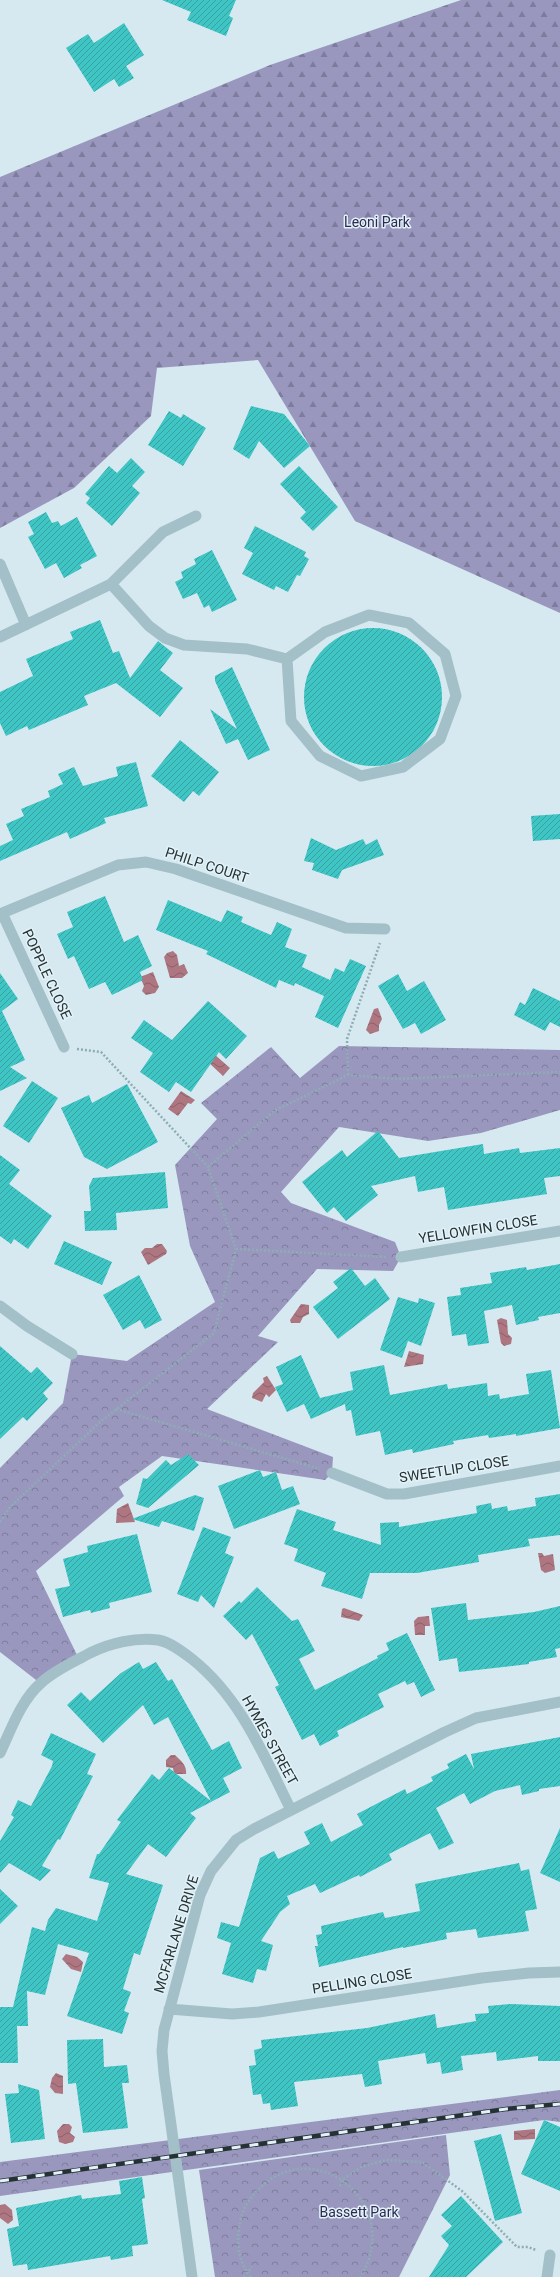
<svg xmlns="http://www.w3.org/2000/svg" width="560" height="2277" font-family="Roboto,sans-serif">
<style>
.forest{fill:url(#forest-firs)}
.park{fill:url(#park-crowns)}
.water{fill:url(#water-waves)}
.building{fill:url(#building-hatch)}
.lines{fill:none;stroke-linecap:round;stroke-linejoin:round}
.path{stroke:#8dadb4;stroke-width:2.5;stroke-dasharray:2 2;stroke-linecap:butt}
.minor{stroke:#a3c0c8;stroke-width:11}
.rail-casing{stroke:#253233;stroke-width:4.5}
.rail{stroke:#e2f2f8;stroke-width:3;stroke-dasharray:9;stroke-linecap:butt}
.labels{text-anchor:middle;stroke-width:3;stroke-linejoin:round;paint-order:stroke}
.park-label{font-size:14px;fill:#2e2951;stroke:#e2f2f8}
.street-label{font-size:14px;fill:#253233;stroke:#e2f2f8}
</style>
<defs>
<pattern id="forest-firs" width="22" height="20" patternUnits="userSpaceOnUse"><rect width="22" height="20" fill="#9a97bf"/><path d="M5 1l3.5 6h-7zM16 11l3.5 6h-7z" fill="#7d7c9c"/></pattern>
<pattern id="park-crowns" width="20" height="18" patternUnits="userSpaceOnUse"><rect width="20" height="18" fill="#9a97bf"/><path d="M2 6a3 3 0 1 1 6 0M12 15a3 3 0 1 1 6 0" fill="none" stroke="#7d7c9c"/></pattern>
<pattern id="water-waves" width="16" height="10" patternUnits="userSpaceOnUse"><rect width="16" height="10" fill="#ad7681"/><path d="M0 5q4-4 8 0t8 0" fill="none" stroke="#8d616a"/></pattern>
<pattern id="building-hatch" width="6" height="6" patternUnits="userSpaceOnUse"><rect width="6" height="6" fill="#3fc5c4"/><path d="M-1 1l2-2M0 6l6-6M5 7l2-2" fill="none" stroke="#35a1a0"/></pattern>
</defs>
<rect width="100%" height="100%" fill="#d6e9f0"/>
<path class="forest" d="M461,0H560V613L355,521L258,360L157,368L151,416L74,488L0,528V177L270,65Z"/>
<path class="park" d="M339,1046L560,1050V1110L481,1133L428,1141L339,1127L281,1192L291,1203L395,1242L401,1257L393,1271L317,1269L258,1336L278,1342L207,1409L333,1457L332,1473L325,1480L162,1456L119,1487L124,1496L36,1571L79,1659L40,1683L0,1652V1468L63,1403L72,1354L127,1361L215,1302L190,1246L175,1165L217,1119L201,1103L271,1047L300,1078Z
M560,2090V2122L544,2120L0,2196V2162Z
M446,2135L450,2175L399,2277H215L199,2170Z"/>
<path class="water" d="M173,951L177,955L179,966L184,964L188,973L182,978H170L164,957L167,953Z
M153,972L159,987L155,993L146,995L142,991L144,986L140,977Z
M378,1008L382,1019L379,1025V1031L370,1034L366,1030L374,1009Z
M214,1054L230,1068L223,1076L208,1062Z
M181,1091L195,1100L191,1104L188,1103L178,1116L168,1109Z
M157,1244H162L167,1251L166,1254L148,1265L141,1252L145,1248H152Z
M301,1304L309,1305V1314L303,1317L300,1323H291L290,1320Z
M501,1318L507,1320L508,1334L512,1338L511,1344L504,1346L501,1343L497,1320Z
M409,1351L424,1355L423,1364L404,1367Z
M267,1376L276,1390L269,1397L266,1394L262,1402L252,1398L253,1393L264,1382L263,1378Z
M128,1503L135,1522L116,1523L117,1509Z
M542,1553L544,1556L553,1554L555,1570L545,1573L541,1570L538,1553Z
M344,1608L363,1615L359,1621L341,1617L342,1609Z
M429,1616L430,1626H425V1635H415L414,1621L418,1617Z
M171,1755H175C181,1761 187,1765 186,1774H174L173,1768L166,1767V1760Z
M66,1954L77,1957L83,1962L81,1972L71,1969L62,1959Z
M56,2073L63,2076V2094L55,2093L50,2087L52,2078Z
M63,2124H69L72,2127L70,2133L75,2137L73,2142L65,2144L59,2142L57,2131Z
M535,2129V2139L514,2140V2131Z
M5,2204L12,2210L13,2220L8,2224L0,2218V2205Z"/>
<path class="building" d="M162,0H236L229,16L233,18L226,36L187,20L191,12Z
M124,23L144,55L126,66L134,78L119,87L114,79L94,92L66,48L88,34L94,43Z
M251,406L284,414L310,446L284,468L259,441L249,459L233,449Z
M169,411L181,418L183,414L206,428L183,466L148,445Z
M131,458L145,472L132,486L140,493L112,526L86,503L90,498L85,494L109,466L117,473Z
M299,466L338,507L313,531L300,518L306,512L280,484Z
M46,512L52,523L58,521L61,526L77,517L97,556L80,565L82,568L64,578L56,563L45,569L28,537L34,534L28,522Z
M255,526L306,552L304,556L309,559L300,576L297,575L288,592L276,586L274,590L242,574L253,553L244,548Z
M212,550L237,600L212,612L209,605L204,608L197,593L183,599L175,582L183,578L181,572L196,564L194,559Z
M100,620L113,653L119,651L130,678L158,641L173,653L160,670L183,688L160,717L116,683L84,696L88,705L29,730L27,726L6,736L0,723V692L33,676L26,659L73,639L70,632Z
M304 697a69 69 0 1 1 138 0a69 69 0 1 1-138 0Z
M232,667L270,750L248,760L238,739L226,744L210,709L237,729L215,681V676Z
M180,740L219,772L199,796L193,791L184,802L151,776Z
M136,762L148,806L104,818L106,823L70,839L67,832L0,861V846L13,840L6,824L24,816L21,809L50,797L48,791L63,784L58,774L74,767L83,786L118,776L116,767Z
M560,814V839L533,841L531,816Z
M311,838L336,850L363,839L366,845L377,839L384,855L342,870L338,879L312,870L314,863L304,861Z
M105,896L124,942L138,935L152,966L140,972L143,980L112,995L105,982L89,989L74,956L68,959L57,934L73,927L67,912Z
M168,900L221,922L227,910L243,917L241,922L271,935L277,922L292,929L285,947L307,955L302,967L330,980L335,968L344,972L350,959L366,966L338,1028L315,1017L324,996L295,983L294,986L279,980L276,988L206,954L208,951L156,930Z
M0,973L18,999L2,1011L25,1060L10,1067L27,1078L0,1091Z
M398,974L407,991L424,981L446,1020L421,1034L415,1023L403,1029L378,986Z
M533,988L560,1001V1027L550,1022L545,1031L514,1015L520,1002L525,1005Z
M208,1001L247,1036L226,1059L219,1052L191,1092L176,1082L169,1092L140,1072L153,1053L131,1038L144,1020L172,1040Z
M32,1081L58,1098L29,1143L3,1126Z
M127,1084L158,1142L107,1169L84,1157L61,1108L89,1095L92,1103Z
M378,1131L399,1158L483,1144L484,1154L519,1148L520,1153L560,1148V1176L544,1178L547,1194L448,1210L444,1187L418,1192L415,1176L371,1186L378,1195L346,1221L334,1207L327,1213L302,1182L342,1150L347,1157Z
M0,1155L20,1170L9,1184L52,1216L28,1249L14,1239L11,1244L0,1236Z
M165,1172L168,1208L116,1213L117,1230L85,1231L84,1211H91L89,1186L93,1178Z
M64,1241L112,1262L102,1285L54,1264Z
M560,1264V1313L538,1317L539,1320L516,1325L512,1305L484,1311L489,1343L468,1346L466,1334L452,1336L447,1297L461,1295L460,1288L492,1283L490,1273L526,1267L527,1270Z
M351,1268L365,1286L375,1278L390,1299L338,1339L313,1307L338,1288L333,1282Z
M139,1275L162,1320L145,1329L140,1320L123,1330L103,1295Z
M398,1297L418,1303L419,1298L435,1303L421,1346L408,1341L402,1358L380,1350Z
M0,1346L31,1373L37,1367L53,1383L43,1393L48,1399L27,1421L23,1417L0,1439Z
M301,1355L320,1398L353,1390L350,1372L384,1365L390,1395L447,1384L448,1389L487,1383L488,1396L499,1394L500,1399L529,1394L526,1374L551,1370L560,1428L516,1436V1434L489,1438L488,1435L453,1441L454,1444L431,1449L413,1453L412,1449L385,1455L380,1431L356,1436L351,1410L346,1411L345,1404L311,1419L304,1404L287,1412L275,1387L283,1384L276,1367Z
M188,1454L199,1465L148,1508L136,1504L143,1478L147,1479L166,1460L171,1465Z
M260,1470L263,1477L276,1472L282,1490L293,1486L300,1504L234,1529L218,1486Z
M560,1494V1535L528,1539L530,1546L478,1555L479,1562L417,1573H370L362,1599L321,1586L326,1573L294,1561L298,1549L284,1544L297,1509L336,1522L333,1530L381,1545L380,1523L399,1522V1527L477,1513L476,1506L491,1503L492,1509L507,1506L508,1511L536,1506L535,1498Z
M195,1495L204,1498L194,1531L162,1521L159,1527L132,1519Z
M203,1527L231,1537L225,1553L234,1557L214,1608L201,1595L198,1602L177,1594Z
M137,1534L152,1592L109,1603L110,1608L91,1613L90,1610L63,1617L55,1589L70,1586L63,1559L88,1552L87,1546Z
M257,1587L292,1621L298,1619L315,1651L299,1659L315,1690L378,1658L377,1656L389,1650L386,1643L407,1633L435,1690L421,1697L414,1682L407,1685L405,1681L378,1694L384,1707L337,1731L339,1736L320,1746L314,1734L302,1740L275,1687L279,1685L252,1634L246,1640L223,1616L239,1601L241,1603Z
M466,1603L468,1620L534,1612L560,1606V1648L555,1649L557,1657L529,1662V1664L459,1672L457,1658L439,1661L431,1608Z
M139,1662L143,1669L156,1662L168,1681L172,1679L212,1750L229,1741L242,1768L223,1778L230,1792L190,1813L196,1818L166,1857L148,1844L126,1874L163,1885L140,1955L134,1953L123,1989L131,1992L124,2011L129,2013L122,2034L67,2016L89,1953L58,1944L45,1995L27,1991L28,2026H17L18,2063H0V2007H13L32,1927L45,1931L48,1920L56,1908L97,1921L109,1883L89,1878L97,1854H99L121,1822L117,1820L152,1774L159,1780L169,1768L211,1801L168,1717L154,1725L143,1705L103,1743L67,1705L81,1692L90,1701L121,1673Z
M51,1733L96,1754L87,1774L93,1776L60,1840L58,1839L42,1866L51,1870L40,1881L9,1863L0,1873V1841L14,1817L11,1815L18,1800L31,1806L52,1766L53,1761L41,1755Z
M560,1737V1786L539,1789V1791L522,1795L520,1785L495,1791L470,1804L464,1793L436,1808L454,1843L439,1850L430,1833L389,1854L392,1860L360,1877L359,1875L320,1893L315,1884L287,1896L290,1904L280,1912L261,1941L273,1945L266,1971L257,1969L253,1983L222,1974L231,1943L217,1938L221,1922L239,1927L260,1858L274,1851L278,1859L310,1844L304,1832L322,1823L331,1842L363,1825L357,1814L405,1789L407,1794L433,1781L431,1777L449,1768L447,1764L466,1754L474,1769L471,1754Z
M560,1828V1882L540,1873Z
M519,1863L521,1871L529,1869L537,1909L525,1911L529,1931L478,1938L476,1929L446,1933L447,1939L403,1948V1947L319,1967L315,1946H318L316,1935L322,1934L321,1926L383,1912L385,1918L420,1911L415,1884Z
M0,1889L18,1906L0,1924Z
M511,2004L560,2006V2061H538V2056L497,2061L496,2052L461,2056L463,2070L442,2074L440,2062L427,2064L425,2053L378,2061L382,2084L365,2087L362,2074L294,2082L298,2106L271,2110L270,2103L263,2104L261,2094L253,2095L249,2066L256,2065L254,2050L262,2048L261,2040L367,2028L435,2014L437,2028L476,2021L475,2014L489,2013L488,2006Z
M103,2039L104,2067L127,2065L129,2083H122L128,2128L83,2133L76,2083L68,2084L67,2040Z
M18,2084L39,2090L45,2139L11,2143L5,2094L19,2093Z
M544,2120L560,2127V2191L521,2174Z
M501,2134L522,2213L495,2221L474,2141Z
M142,2177L145,2198L142,2199L148,2244L132,2246L133,2256L111,2260L110,2256L28,2270L27,2264L13,2266L7,2229L19,2226L16,2208L81,2195L82,2199L121,2194L119,2181Z
M461,2196L503,2242L466,2277H429L449,2245L441,2236L452,2226L441,2215Z"/>
<g class="lines">
<path class="path" d="M77,1049L101,1052L208,1167
M348,1075L347,1039L380,943
M236,1249L387,1257
M116,1409L320,1469
M0,1522L10,1507L100,1422L214,1333L236,1249L208,1167L274,1111L348,1075L397,1079L560,1072
M340,2186L342,2180L361,2167L386,2160L422,2162L462,2191L517,2247H528L536,2250
M244,2277L252,2267
M251,2277C238,2262 236,2241 240,2223C242,2209 249,2198 259,2189C315,2132 406,2206 360,2277"/>
<path class="minor" d="M0,564L26,625
M111,584L149,626L165,638L184,645L247,649L287,659L325,632L369,615L409,623L445,654L456,696L440,739L403,767L361,776L320,756L291,721L287,659
M0,637L111,584L163,532L196,516
M2,913L64,1047
M0,914L118,865L146,862L176,869L346,928L385,929
M401,1257L560,1231
M0,1306L27,1326L72,1354
M332,1473L387,1494H404L560,1466
M0,1753C11,1730 21,1700 41,1683C55,1670 74,1662 90,1653C110,1643 136,1637 158,1640C170,1642 183,1652 192,1659C241,1698 264,1756 291,1810
M169,2009L232,2014L259,2012L482,1978L529,1973L560,1972
M192,2277L164,2074L162,2051L164,2030L200,1895L211,1871L236,1840L254,1829L445,1732L476,1718L560,1702
M547,2277L550,2255"/>
<g class="rail-casing">
<path id="rail" d="M0,2181L506,2109L560,2104"/>
</g>
<use href="#rail" class="rail"/>
</g>
<g class="labels">
<g class="park-label">
<text x="377" y="227">Leoni Park</text>
<text x="359" y="2217">Bassett Park</text>
</g>
<g class="street-label">
<text transform="translate(207 865) rotate(18)" y="5">PHILP COURT</text>
<text transform="translate(47 974) rotate(65)" y="5">POPPLE CLOSE</text>
<text transform="translate(478 1229) rotate(-9)" y="5">YELLOWFIN CLOSE</text>
<text transform="translate(454 1469) rotate(-9)" y="5">SWEETLIP CLOSE</text>
<text transform="translate(270 1740) rotate(61)" y="5">HYMES STREET</text>
<text transform="translate(176 1934) rotate(-73)" y="5">MCFARLANE DRIVE</text>
<text transform="translate(362 1981) rotate(-9)" y="5">PELLING CLOSE</text>
</g>
</g>
</svg>
